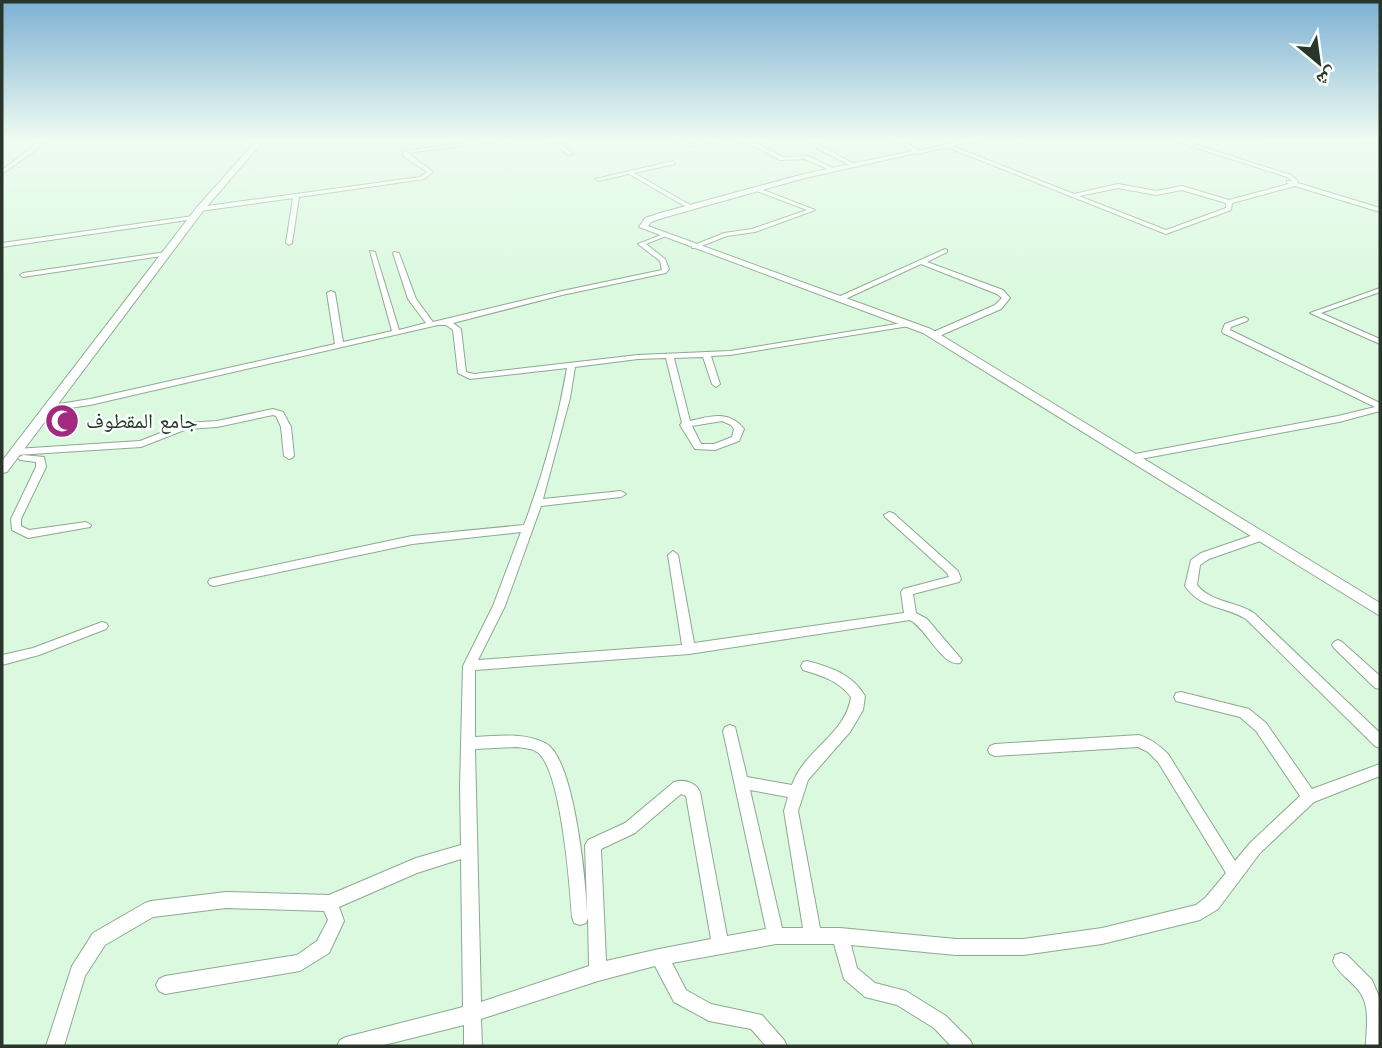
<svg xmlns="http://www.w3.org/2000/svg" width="1382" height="1048" font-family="Jost,'Noto Naskh Arabic',sans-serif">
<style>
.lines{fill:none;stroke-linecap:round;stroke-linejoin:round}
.minor-casing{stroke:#8da991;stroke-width:2}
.tertiary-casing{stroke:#8da991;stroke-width:2}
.minor{fill:#fff;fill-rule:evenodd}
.tertiary{fill:#fff;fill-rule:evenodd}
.labels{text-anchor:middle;stroke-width:5;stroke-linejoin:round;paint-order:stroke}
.poi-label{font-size:21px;fill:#29352b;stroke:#f9fffa;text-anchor:start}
</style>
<rect width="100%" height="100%" fill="#dbf9df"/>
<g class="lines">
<g class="minor-casing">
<path id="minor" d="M38,139H43L37,149L2,174V170L33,147Z
M493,139H509L408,153L433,172L424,179L299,197L292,243L289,245L286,243L293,198L200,211L197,209L200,207L420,177L427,172L403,156L404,151Z
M550,139H555L573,154L568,155Z
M673,139H680L690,144L710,139H719L689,147Z
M741,139H747L783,157L808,156L837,170L832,171L805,159L780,160Z
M812,139H817L821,146L858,166L853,167L817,148Z
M969,139H980L952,146L1074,194L1118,184L1156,191L1182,186L1229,200L1289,184L1287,183V181H1292L1287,177L1169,139H1177L1291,175L1297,180L1298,183L1380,208V212L1295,186L1232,203L1231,210L1166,234L947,147L918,154L915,152ZM1118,188L1156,195L1182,190L1226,203V208L1166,230L1079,196Z
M1361,139H1370L1380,143V145Z
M673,161L675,164L634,173L692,206V208H688L629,174L598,181L595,179Z
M754,188H758L815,210L755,232L727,236L696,248H692V246L724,233L752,229L807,210L754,190Z
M193,216L196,218L195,219L2,247V243Z
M661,235L666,236L646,244L665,259L669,269L666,273L562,295L453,323L461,329L466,372L474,374L638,355L730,351L909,322L913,324L909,326L730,355L711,356L720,384L716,387L712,384L703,357L674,358L690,421C711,416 729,410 744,429L739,441L715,450L695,449L680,425L682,423L666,358L638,359L575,367L570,398L543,499L621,491L626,494L621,497L541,506L505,606L478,660L682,645L668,555L673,551L678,555L694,643L904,613L901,592L903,589L949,577L947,573L885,517L884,515L889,512L893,513L958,571L961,579L959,582L913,594L916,613L927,619L962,660L960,663C942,667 927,629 910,620L689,654L475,670V737C498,736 523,732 545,743C574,757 585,877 587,909L585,845L588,840L625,823L674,782C684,779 696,782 700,792L727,936L766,929L723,731L725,727L730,725L735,727L747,777L792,785C804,750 846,734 851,697C838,680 822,676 803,670L801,666L803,662L807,661C830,667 852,674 865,696L863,710L850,732L808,780L798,811L820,928H840L956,939H1023L1102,928L1196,905L1206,897L1226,873L1158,762L1148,752L1138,747L995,756L990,754L988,750L990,746L995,744L1139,735C1151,739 1159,745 1168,754L1235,861L1250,843L1300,796L1256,731L1240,717L1176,701L1174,697L1176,693L1181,692L1249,709L1266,723L1312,789L1380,764V776L1314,802L1260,853L1218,909L1200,920L1102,944L1023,955H956L851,945L857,968L875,983L906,991L946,1016L970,1040L973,1046H951L934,1028L897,1005L865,997L844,979L834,944H776L672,963L686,990L711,1004L762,1015L784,1040L787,1046H766L751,1029L709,1021L674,1002L655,966L598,981L481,1019L482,1046H464V1025L380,1046H337L340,1040L346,1037L463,1007L461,859L417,873L339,907L344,921L329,953L300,971L165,994L159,991L156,985L159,979L165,976L297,955L317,941L328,920L324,911L226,908L153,917L105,945L85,976L64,1046H46L72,966L93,933L145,903L151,901L226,892L329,895L416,858L461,845L460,787L463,666L493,606L521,532L412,544L214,586L210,585L208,582L210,579L214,578L412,536L524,525C543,475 558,421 567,368L470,379L458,373L453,330L446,325H438L90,405L50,411L47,410V406L90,399L335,344L327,293L331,291L335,293L343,342L392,331L370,251L375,252L399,330L426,323L408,299L393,253L394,252L399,253L416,299L433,322L562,291L662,270L660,261L638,244ZM722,421L731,425L734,429L732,437L714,444H701L692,426ZM516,747C523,748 532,748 537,752C561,768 570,887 572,917L574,923L580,925L586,923L588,918L589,966L481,1002L475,749ZM750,790L788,797L784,811L803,928H782ZM681,794L686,796L711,939L659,949L606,961L601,849L635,833Z
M945,249L947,250V252L927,262L1003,290L1010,298L1001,309L937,337H931V333L995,305L1002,298L997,294L921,264L843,300L836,298Z
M166,252L169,254L168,255L23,277L20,275L23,273Z
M1380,288V292L1321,313L1380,339V344L1310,313Z
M1244,317L1248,319L1247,321L1231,327L1230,330L1380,403V411L1339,422L1135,460L1132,459L1130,457L1135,454L1338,416L1375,407L1223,333L1222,331L1225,324Z
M273,409L283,412L291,427L294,456L292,458L289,459L284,456L281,427L276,416L273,415L217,427L187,429L141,447L16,455L11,452L16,449L140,441L186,423L217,421Z
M23,455L44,457L46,467L21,519V526L29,530L86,522L91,525L90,527L28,538L12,530L11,519L36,467V462L20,460L18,458Z
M1262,532L1267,536L1266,539L1209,559L1200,565L1197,585C1212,603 1235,601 1254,613L1380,733V748L1375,746L1246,619C1223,605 1202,610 1185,586L1191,560L1201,553Z
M102,622L106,623L108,626L106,629L39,655L2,665V655L33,648Z
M1338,640L1342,642L1380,676V689L1375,688L1334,648L1332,645L1334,642Z
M1341,953L1347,955L1372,980L1380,999V1046H1366C1366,1028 1371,1007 1359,991C1351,980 1338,974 1333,961L1335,955Z"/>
</g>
<g class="tertiary-casing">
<path id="tertiary" d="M258,139H265L203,211L7,472L2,473V461L197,207Z
M893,139H901L921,152L805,178L666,217L651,222L648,226L931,329L1380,603V616L923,333L639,227L645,218L660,213L804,174L912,151Z"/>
</g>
<use href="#minor" class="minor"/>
<use href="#tertiary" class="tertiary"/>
</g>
<linearGradient id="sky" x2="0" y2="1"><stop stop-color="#7db0d4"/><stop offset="0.49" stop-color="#effcf1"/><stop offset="1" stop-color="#effcf1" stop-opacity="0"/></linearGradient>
<rect width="1382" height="286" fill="url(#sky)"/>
<defs>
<g id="mosque-disc" transform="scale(1.75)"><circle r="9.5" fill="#a2297f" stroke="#f9fffa"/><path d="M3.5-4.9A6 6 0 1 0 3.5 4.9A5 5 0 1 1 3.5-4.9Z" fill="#fff"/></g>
</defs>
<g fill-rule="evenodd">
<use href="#mosque-disc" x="62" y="421"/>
</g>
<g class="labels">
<g class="poi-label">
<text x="86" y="428">جامع المقطوف</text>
</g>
</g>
<rect width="1382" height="1048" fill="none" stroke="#29352b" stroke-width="7"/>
<g transform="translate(1319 63) rotate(151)" stroke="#f9fffa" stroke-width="5" paint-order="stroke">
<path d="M0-5L12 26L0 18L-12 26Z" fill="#29352b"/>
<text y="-10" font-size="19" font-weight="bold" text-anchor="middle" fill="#29352b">ش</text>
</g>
</svg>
